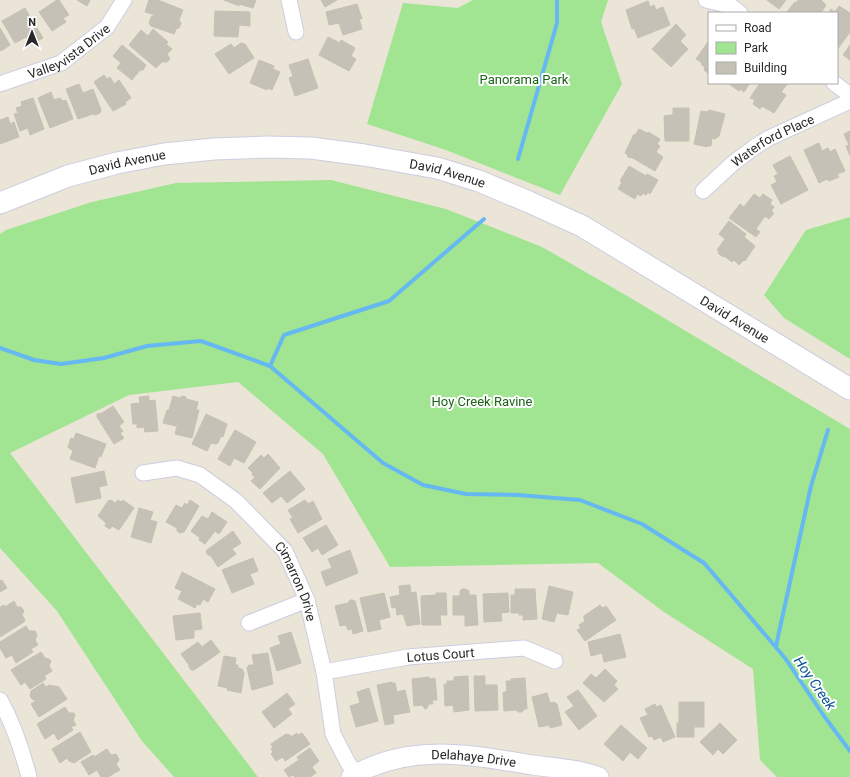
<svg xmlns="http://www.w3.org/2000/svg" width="850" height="777" font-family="Roboto,sans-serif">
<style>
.green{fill:#a1e491}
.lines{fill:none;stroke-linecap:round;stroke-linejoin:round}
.stream{stroke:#65b8f1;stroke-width:4}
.building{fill:#c5c1b7;stroke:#c5c1b1}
.minor-casing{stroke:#cdcde1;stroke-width:17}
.tertiary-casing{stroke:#cdcde1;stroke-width:21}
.secondary-casing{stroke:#cdcde1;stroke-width:23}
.minor{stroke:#fff;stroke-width:15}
.tertiary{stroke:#fff;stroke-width:19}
.secondary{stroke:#fff;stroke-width:21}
.labels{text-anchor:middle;stroke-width:4;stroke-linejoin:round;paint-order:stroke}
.street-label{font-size:13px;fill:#272727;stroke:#fff}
.park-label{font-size:13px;fill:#1b6417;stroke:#fff}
.water-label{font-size:14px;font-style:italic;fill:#095298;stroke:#fff}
</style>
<rect width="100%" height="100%" fill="#eae5d7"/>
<path class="green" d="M473,0H608L601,22L622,84L560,195L446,150L367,124L403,3L458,8Z
M331,180L446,209L542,247L629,297L850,429V777H777L760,760L753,669L664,612L598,563L390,567L323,454L238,382L129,395L10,453L258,777H174L142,741L57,611L0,548V234L6,230L92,202L176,183Z
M850,217V359L784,318L764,295L806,230Z"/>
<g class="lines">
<path class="stream" d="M518,159L557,23V0
M0,348L34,360L61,364L104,358L147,346L201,341L270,366L383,463L423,485L466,494L518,495L580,500L642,524L704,563L785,658L824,716L850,751
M270,366L284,335L389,301L484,219
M776,646L811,486L828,430"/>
</g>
<path class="building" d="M57,0H59L69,15L63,18L66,22L52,31L39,12Z
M77,0H90L87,6Z
M149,0H158L183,10L179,20L181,23L179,28L176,29L174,34L151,26L149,23L151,17L155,15L145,12Z
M224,0H256L253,8L239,4V6Z
M321,0H337L325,7Z
M767,0H786L779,9Z
M798,0H821L826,5L821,13H786L795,2L796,3Z
M648,1L650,7L654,5L656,10L663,7L670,25L638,38L634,28L632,29L626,10Z
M357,4L362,19H359L362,29L343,35L339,23L329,25L326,12Z
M839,6L850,13V32L837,50V13H829L831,9L835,12Z
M25,8L43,38L30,45L26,37L15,43L2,21Z
M215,11L250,12V26L239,25L238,37L214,36Z
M676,24L686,35L680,41L688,49L671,67L652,49Z
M0,28L10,45L1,51L0,49Z
M153,29L168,42L166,44L172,49L167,54L170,59L167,62H162L156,68L129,45L141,30L148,36Z
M328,37L340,43L341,40L355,48L351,56L356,59L349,71L319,55Z
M708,42L709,43V74L704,70L705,68L701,64L702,63L696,59Z
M241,43L245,44L254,58L229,74L215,54L231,44L234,48Z
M122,45L146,65L143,70H140L132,80L117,68L121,63L113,56Z
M850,45V61L849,60V59L843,55Z
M308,59L318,88L295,96L289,78L293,76L289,65Z
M259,60L274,66L273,69L280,72L272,90L267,88V90L250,83Z
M104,75L107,79L110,77L114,84L119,80L131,98L125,102L126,104L113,111L94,82Z
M730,83H750L744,92L740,89L739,91L729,84Z
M760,83H788L781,92L786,95L774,113L762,106L760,109L753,104L755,100L750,98Z
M79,84L83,93L93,89L101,110L100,113L95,115L93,114L78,119L66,89Z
M51,92L54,100L60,98L63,101L66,100L73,119L50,128L38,98Z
M33,98L44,129L30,135L28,128L20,131L14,114L18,113L16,108L22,106L21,102Z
M673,108H689V141H665L664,116L672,115L673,114Z
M709,110L725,114L719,136L715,139L712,138L711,146H707V147L694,144L701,111L708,112Z
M8,117L10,124L14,122L19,137L0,144V120Z
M639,129L647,133L648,132L660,139L657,144L660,146L656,152L663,157L655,171L631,157L630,158L627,156L628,155L625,153L634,134L635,135Z
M850,131V156L846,146L849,145L844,134Z
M819,143L822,151L828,148L830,152L835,149L845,171L837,174L839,177L829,181L827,179L819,183L804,150Z
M790,156L808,190L781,204L771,185L777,182L774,176L778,174L773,165Z
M629,166L646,176L647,174L658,180L650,194L648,192L646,195L643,193L641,196L637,194L635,199L618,189L622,182L620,181Z
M754,194L760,198L763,194L772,200L770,204L774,207L771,211L774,213L769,219L765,216L756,229L760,232L756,237L729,218L740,204L744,207Z
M729,221L746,234L744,237L755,246L745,261L744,260L739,265L734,260L732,262L724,256L723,257L718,253L719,251L717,250L725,239L719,234Z
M149,396V401L155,400L158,431L145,432L144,427L137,428V424H133L131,404L140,403L139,397Z
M173,396L180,398L182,396L186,397V399L198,402L196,410H199L192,438L175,434L178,423L177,422L176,426L163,423L167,410H169Z
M113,406L124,422L119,426L123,431L120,433L124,438L114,444L97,417V414L102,413Z
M206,414L227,424L223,437L221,436L218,443L215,444L211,443L207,451L192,444Z
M235,430L256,442L244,463L234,458L230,466L218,459Z
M76,433L106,444L101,457L99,456L95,468L70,459L73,451L68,447L71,438L74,439Z
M268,454L280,468L260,489L251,481L255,477L252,475L253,473L248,468L261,455L264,458Z
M104,471L107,485L99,487L101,498L76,503L71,478Z
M290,471L305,489L287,503L281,496L272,503L263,493Z
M111,500L115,503L118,500L121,502L123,500L134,508L119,530L112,526L110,529L105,526L106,523L98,516L108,501Z
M190,500L199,506L184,532L180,533L177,531V528L166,522L176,505L182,508L185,503L187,505Z
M305,500L308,504L313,501L322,519L298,533L290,519L293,518L288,510Z
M139,508L153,512L150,520L157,522L151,543L131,537Z
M212,512L227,522L219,534L215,531L205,544L199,540L200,538L191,531L202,516L208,519Z
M326,525L338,545L322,555L318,548L312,552L303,538Z
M233,531L241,543L232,549L236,554L218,567L211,556L208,555L206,552L207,550Z
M350,550L358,573L326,586L321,572L332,568L328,559Z
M253,558L258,571L250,574L254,584L232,593L222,570Z
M182,572L215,589L208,602L203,599L200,605L197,604L195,608L178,599L182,591L175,588Z
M2,580L7,588L0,592V581Z
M410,585L411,593L416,592L420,624L407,626L403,614L397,615L396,607L392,608L390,597L400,595L399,586Z
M549,586L573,592L568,615L557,613L554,622L542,619Z
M462,589H466L469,591V595H476L478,625L465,626V615H453V596H460V591Z
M515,589H535L537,619L523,620V615H519V613H511V595H515Z
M384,593L390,617L379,620L381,629L368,632L360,598Z
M436,593H446L447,615H440L441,625H422L421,596L436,595Z
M508,593L509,612L501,613L502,621L484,622L483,594Z
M350,600H353L355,601L363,631L353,634L352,629L348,630L346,625L340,626L335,606L348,603Z
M14,601L17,607H21L24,611L22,615L25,620L24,622L0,637V607L4,605L5,607Z
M600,605L603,608L606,606L616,620L585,641L577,630L581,628L579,625L585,621L584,619V616Z
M200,613L202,629L194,630V638L176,640L173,616Z
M26,626L29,631H35L37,635L35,640L38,645L31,649L33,652L16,663L12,655L6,658L0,648V642Z
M291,632L301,663L277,671L270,648L281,644L278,636Z
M620,634L626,657L604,662L602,653L591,656L588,642Z
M211,640L220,652L194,670H191L189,667V665L181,654L198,642L202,647Z
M41,652L45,658L49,659L51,661L49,666L52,671L44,676L46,679L30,689L25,682L21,685L11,670Z
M268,653L273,684L252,690L247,668L249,665H254L252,655Z
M224,656L236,658L235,665H238V668L242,669L244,673L241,693L227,690L228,688L218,686Z
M605,669L617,681L614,685L618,689L604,702L583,683L591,674L596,678Z
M468,676L469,710L454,712L453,705L445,706L444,684H447V681H454V677Z
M474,676H485V685H497L498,710L475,711Z
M429,677V679L435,678L437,700H432L433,704H429L427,708L425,709L422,705L414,706L412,679Z
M525,678L527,709H524L522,712H518L516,710L504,711L503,693L507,691L506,681H511V679Z
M392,682V683H395L397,692L405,690L410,712L393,715L394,723L385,725L377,685Z
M43,683L46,687L49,685L59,687L67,699L39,717L31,704L36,701L32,699L30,696L31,691Z
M369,688L378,721L356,727L350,706L360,703L357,692Z
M578,690L597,716L579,730L565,712L574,706L567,697Z
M287,693L295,704L288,709L292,714L274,728L262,712Z
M547,693L550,703L554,702L557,704L562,725L550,728V725L539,727L532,697Z
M679,702H704V727H694V737H677V723H679Z
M655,704L656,707L661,705L675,737L663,742L661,737L654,740L652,736L649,737L640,718L648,715L645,709Z
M65,707L69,713H74L75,716L73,720L76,725L71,727L73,730L58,740L54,733L45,739L37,724Z
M720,723L737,740L723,754L718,749L713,755L700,742Z
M621,725L647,748L638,759L630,752L623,761L604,744Z
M80,732L91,752L74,763L69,761L67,758L60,763L52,749Z
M297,733L298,735L302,733L310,744L285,761L283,757L276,761L271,754L273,752L271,749L273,748L271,744L286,734L290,735L291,737Z
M310,748L319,761L312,767L316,773L310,777H295L293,775L289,777L284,770L299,760L297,757Z
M107,749L111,755L116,754L119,759L118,762L116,764L120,770L108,777H101L97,770L89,775L81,762L93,755L94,757Z"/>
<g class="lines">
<g class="minor-casing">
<g id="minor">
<path d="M289,0L296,32"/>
<path d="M706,0L731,6L740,13"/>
<path d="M834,83L850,95"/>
<path id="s1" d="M0,84L61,63L107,27L124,0"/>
<path id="s2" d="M703,191L732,164L756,146L769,138L850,101"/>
<path id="s3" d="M143,473L177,468L200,475L236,501L285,551L307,600L324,672L333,734L348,763L356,774"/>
<path d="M249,623L307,600"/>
<path id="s4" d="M324,672L408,657L524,648L555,661"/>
<path d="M0,700C14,725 22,750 29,777"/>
</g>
</g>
<g class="tertiary-casing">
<g id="tertiary">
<path id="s5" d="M351,777C408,742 471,755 533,765C554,768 578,769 599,777"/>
</g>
</g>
<g class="secondary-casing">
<g id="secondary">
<path id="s6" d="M0,203L68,176L117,163L164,154L214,149L267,147L311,148L364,155L437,168L479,181L529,202L582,226L850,389"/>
</g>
</g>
<use href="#minor" class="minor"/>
<use href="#tertiary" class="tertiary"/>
<use href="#secondary" class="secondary"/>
</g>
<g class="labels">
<g class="street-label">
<text dy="5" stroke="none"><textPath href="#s1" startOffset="77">Valleyvista Drive</textPath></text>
<text dy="5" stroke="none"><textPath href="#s2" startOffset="87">Waterford Place</textPath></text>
<text dy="5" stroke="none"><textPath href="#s6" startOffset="134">David Avenue</textPath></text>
<text dy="5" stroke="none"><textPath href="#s6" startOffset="458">David Avenue</textPath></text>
<text dy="5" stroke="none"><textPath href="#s6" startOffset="782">David Avenue</textPath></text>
<text dy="5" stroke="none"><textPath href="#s3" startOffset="205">Cimarron Drive</textPath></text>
<text dy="5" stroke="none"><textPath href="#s4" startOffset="118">Lotus Court</textPath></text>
<text dy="5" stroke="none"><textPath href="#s5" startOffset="127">Delahaye Drive</textPath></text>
</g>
<g class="park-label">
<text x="524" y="84">Panorama Park</text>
<text x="482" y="406">Hoy Creek Ravine</text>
</g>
<g class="water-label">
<text transform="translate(815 683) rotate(55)" y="5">Hoy Creek</text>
</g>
</g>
<rect x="708" y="12" width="130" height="72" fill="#ffffff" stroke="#a9a9a9"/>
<rect x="716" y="25" width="20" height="6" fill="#ffffff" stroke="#a9a9a9"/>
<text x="744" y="32" font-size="12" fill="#272727">Road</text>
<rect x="716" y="42" width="20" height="12" fill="#a1e491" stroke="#a9a9a9"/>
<text x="744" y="52" font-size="12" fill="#272727">Park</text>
<rect x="716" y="62" width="20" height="12" fill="#c5c1b7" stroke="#a9a9a9"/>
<text x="744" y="72" font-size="12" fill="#272727">Building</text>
<g transform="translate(32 32)" stroke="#ffffff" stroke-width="3" paint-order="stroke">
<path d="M0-3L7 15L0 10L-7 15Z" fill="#272727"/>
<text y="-6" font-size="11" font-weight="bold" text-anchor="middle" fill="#272727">N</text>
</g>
</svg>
